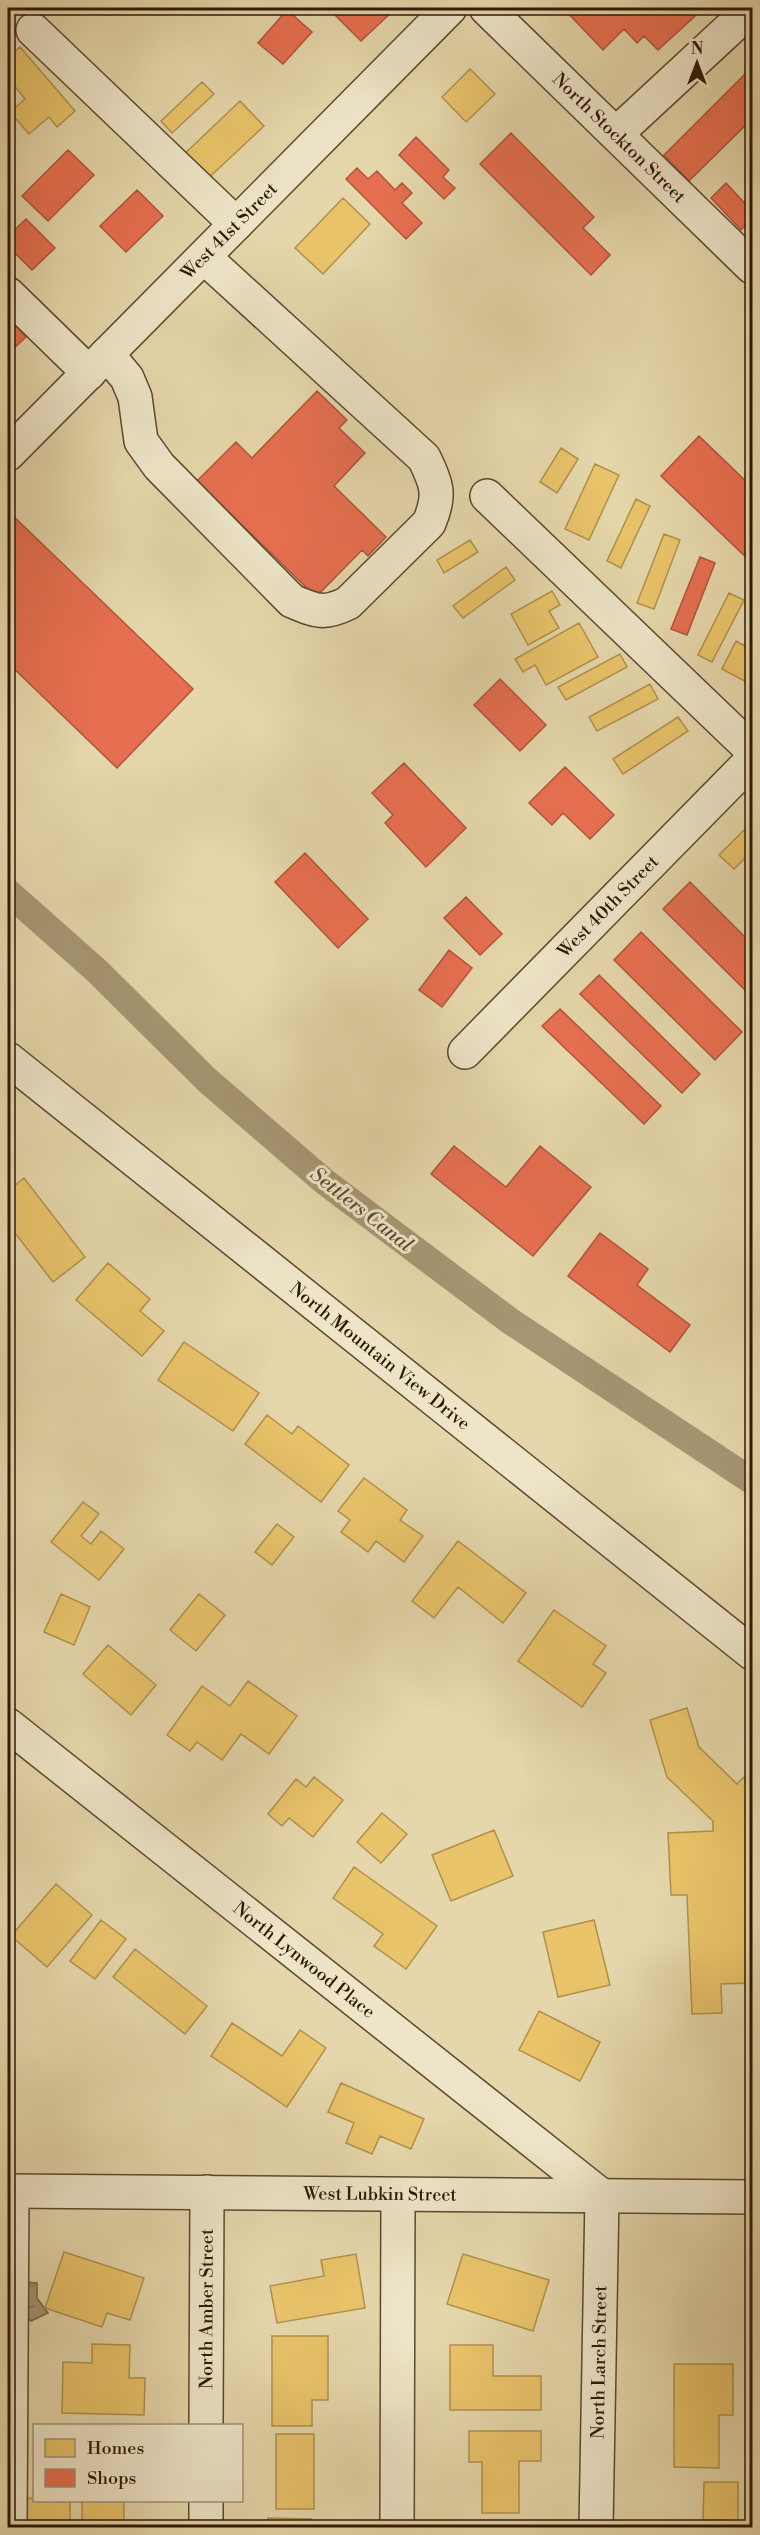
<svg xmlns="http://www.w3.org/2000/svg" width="760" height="2535" font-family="'Libre Bodoni',serif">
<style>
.water{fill:url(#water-ripples);stroke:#766447;stroke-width:1.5}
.homes{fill:#e9c46a;stroke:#b1904c;stroke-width:1.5}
.shops{fill:#e76f51;stroke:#af553a;stroke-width:1.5}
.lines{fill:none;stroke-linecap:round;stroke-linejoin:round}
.canal{stroke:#a69673;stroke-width:27}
.minor-casing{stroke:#5b482e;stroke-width:36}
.minor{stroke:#eee5c8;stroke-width:33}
.labels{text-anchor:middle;stroke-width:6;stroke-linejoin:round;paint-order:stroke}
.street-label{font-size:18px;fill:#2d1805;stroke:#eee5c8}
.water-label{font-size:20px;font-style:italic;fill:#5d4a31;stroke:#eee5c8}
</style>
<defs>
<pattern id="water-ripples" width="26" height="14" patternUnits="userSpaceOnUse" patternTransform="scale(1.5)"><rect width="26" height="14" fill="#a69673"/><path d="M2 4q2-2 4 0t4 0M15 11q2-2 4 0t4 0" fill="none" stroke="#88795c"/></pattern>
</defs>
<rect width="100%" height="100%" fill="#e5d7ab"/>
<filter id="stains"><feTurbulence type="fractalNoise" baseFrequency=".00333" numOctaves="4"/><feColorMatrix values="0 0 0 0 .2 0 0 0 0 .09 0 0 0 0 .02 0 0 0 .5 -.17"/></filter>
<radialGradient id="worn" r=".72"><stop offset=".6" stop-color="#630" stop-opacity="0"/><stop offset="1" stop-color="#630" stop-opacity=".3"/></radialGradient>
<path class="water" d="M22,2282L37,2283V2298L48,2313L31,2321L21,2311Z"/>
<path class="homes" d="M20,47L75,111L57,127L49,117L29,134L10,112L25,99L8,78V57Z
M470,69L495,94L466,122L442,97Z
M202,82L214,94L172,133L161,121Z
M240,101L264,126L200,186L177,161Z
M343,198L370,224L323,274L295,248Z
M561,448L578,459L557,493L540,482Z
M595,464L619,475L589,540L565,529Z
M636,499L650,506L621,568L607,561Z
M664,534L680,540L654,609L637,603Z
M470,540L478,552L444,573L437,560Z
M506,567L515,580L463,618L453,606Z
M552,591L560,605L549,611L559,628L528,645L511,614Z
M729,593L744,600L712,662L698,655Z
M579,623L598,657L546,685L535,665L523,672L515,659Z
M736,641L752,650V685L722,669Z
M620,654L627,667L566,700L558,687Z
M650,684L658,699L597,731L589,717Z
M678,717L688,731L623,774L613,759Z
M752,822V851L734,869L719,855Z
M24,1178L85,1257L53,1282L8,1224V1191Z
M108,1263L150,1299L140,1311L164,1331L142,1356L76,1300Z
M184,1342L259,1393L233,1431L158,1380Z
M267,1415L292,1434L298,1426L349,1465L321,1502L245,1444Z
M364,1478L407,1510L400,1520L423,1536L404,1562L376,1541L368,1552L341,1532L350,1520L338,1511Z
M83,1502L99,1514L81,1536L91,1544L101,1531L124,1549L99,1580L51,1542Z
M277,1524L294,1537L272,1565L255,1552Z
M458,1541L526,1593L503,1623L458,1587L434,1618L412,1601Z
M61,1594L90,1607L74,1645L44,1632Z
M199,1594L225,1615L196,1651L170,1630Z
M554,1610L606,1646L593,1664L606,1673L582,1707L518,1661Z
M108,1645L156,1685L131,1715L83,1674Z
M248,1681L297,1716L269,1754L241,1734L222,1760L197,1742L190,1751L167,1735L202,1686L230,1706Z
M687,1708L699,1747L737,1784L747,1774L752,1780V1798L745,1806L752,1983L721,1984L722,2013L692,2014L687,1895H671L668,1833L713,1831V1821L667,1777L650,1720Z
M314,1777L343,1800L313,1837L289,1818L282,1826L268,1814L296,1779L306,1787Z
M382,1813L407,1834L381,1863L357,1842Z
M494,1830L513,1876L451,1901L432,1855Z
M354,1867L437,1926L406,1969L374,1946L383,1934L333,1898Z
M56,1884L92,1915L47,1967L11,1936Z
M101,1920L126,1939L95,1979L70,1961Z
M594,1920L610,1985L558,1997L543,1932Z
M135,1949L207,2006L185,2034L113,1977Z
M539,2011L600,2042L580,2081L519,2050Z
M232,2023L282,2056L300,2030L326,2048L287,2107L211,2056Z
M341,2083L424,2119L411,2149L380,2136L372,2154L346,2143L354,2123L328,2112Z
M64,2252L144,2278L130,2320L107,2313L102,2327L45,2308Z
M356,2254L365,2308L277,2323L270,2286L324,2276L321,2260Z
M463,2254L549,2280L533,2331L447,2304Z
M272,2336H328V2400H312V2426H272Z
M92,2344L130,2345L129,2378H145L144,2415L62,2413L63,2362L92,2363Z
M450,2345H493V2376H541V2410H450Z
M674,2364H733V2415H719V2468L674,2467Z
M469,2431H541V2461H519V2513H482V2462H469Z
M276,2434H314V2509H276Z
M704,2482H738V2527L752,2528H671V2522L703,2523Z
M22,2498L70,2500V2528H22Z
M82,2500H124V2526H82Z
M268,2518L311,2519V2528H267Z"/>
<path class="shops" d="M328,8H396L361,41Z
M563,8H704L658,50L644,36L637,43L624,29L603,50Z
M287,10L312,32L283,64L258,43Z
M752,67V112L749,115L752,119L689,181L664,155Z
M511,133L594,217L583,228L610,255L591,275L480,164Z
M416,137L449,170L443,177L455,188L444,199L399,155Z
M68,150L94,175L48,221L22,196Z
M357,168L368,179L377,171L395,190L402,183L412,193L402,203L422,223L406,239L346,179Z
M726,183L752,211V219L741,230L711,198Z
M137,190L163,216L126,252L100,226Z
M26,219L55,248L32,270L13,251L8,257V236Z
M8,317L26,337L10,352L8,350Z
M317,391L347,420L339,428L365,453L334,486L386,537L368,556L362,550L316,597L197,481L236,442L252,458Z
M699,436L752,487V563L661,476Z
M8,511L193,689L117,768L8,663Z
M700,557L715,563L687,635L671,629Z
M500,679L546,725L520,751L474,705Z
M404,763L466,828L426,867L385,823L393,815L372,793Z
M565,767L614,815L590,839L563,813L552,825L529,803Z
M305,853L368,919L338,948L275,882Z
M690,882L752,944V997L663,909Z
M466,897L502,934L480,955L444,918Z
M641,932L742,1032L715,1060L614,960Z
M449,950L472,968L442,1007L419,990Z
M599,975L700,1074L682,1093L580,994Z
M560,1009L661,1106L644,1124L542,1026Z
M454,1146L506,1187L540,1146L591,1187L533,1256L431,1174Z
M600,1233L648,1269L637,1285L690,1325L670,1352L568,1276Z"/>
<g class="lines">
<path class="canal" d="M8,892L97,971L208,1081L325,1182L510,1321L752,1481"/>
<g class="minor-casing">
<g id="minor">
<path id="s1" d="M486,8L752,267"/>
<path d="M33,30L236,224"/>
<path d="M616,134L752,8"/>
<path d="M8,294L89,373"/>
<path d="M107,354L127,378L135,397L141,441L159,466L292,601C316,611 324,615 348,603L429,523C441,495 437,484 424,458L204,257"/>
<path id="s2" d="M8,454L450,8"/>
<path d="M487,496L752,750"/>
<path id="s3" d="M465,1052L752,760"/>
<path id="s4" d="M8,1059L752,1653"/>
<path id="s5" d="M8,1725L602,2196"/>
<path id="s6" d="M8,2191L752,2197"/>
<path id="s7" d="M206,2426L207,2192"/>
<path d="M10,2528L12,2191"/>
<path d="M206,2528V2500"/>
<path d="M397,2528L398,2195"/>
<path id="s8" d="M596,2528L602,2196"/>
</g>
</g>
<use href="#minor" class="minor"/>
</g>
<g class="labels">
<g class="street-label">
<text dy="6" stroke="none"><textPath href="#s1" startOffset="186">North Stockton Street</textPath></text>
<text dy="6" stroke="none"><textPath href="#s2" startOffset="314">West 41st Street</textPath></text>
<text dy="6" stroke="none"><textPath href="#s3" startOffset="204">West 40th Street</textPath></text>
<text dy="6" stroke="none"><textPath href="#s4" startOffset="476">North Mountain View Drive</textPath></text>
<text dy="6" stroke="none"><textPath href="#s5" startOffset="378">North Lynwood Place</textPath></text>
<text dy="6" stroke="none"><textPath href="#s6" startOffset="372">West Lubkin Street</textPath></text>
<text dy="6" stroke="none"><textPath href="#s7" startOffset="117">North Amber Street</textPath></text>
<text dy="6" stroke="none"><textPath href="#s8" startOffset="166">North Larch Street</textPath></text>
</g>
<g class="water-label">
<text transform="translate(362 1209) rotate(38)" y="7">Settlers Canal</text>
</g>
</g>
<rect width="760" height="2535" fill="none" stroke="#e5d7ab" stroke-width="30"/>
<rect x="9" y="9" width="742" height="2517" fill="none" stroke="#2d1805" stroke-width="3"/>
<rect x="15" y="15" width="730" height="2505" fill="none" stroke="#2d1805" stroke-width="1.5"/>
<rect x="33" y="2424" width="210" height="78" fill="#eee5c8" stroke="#a1937a" stroke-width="1.5"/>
<rect x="45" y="2439" width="30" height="18" fill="#e9c46a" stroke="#a1937a" stroke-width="1.5"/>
<text x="87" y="2454" font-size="18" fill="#2d1805">Homes</text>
<rect x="45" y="2469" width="30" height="18" fill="#e76f51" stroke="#a1937a" stroke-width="1.5"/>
<text x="87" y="2484" font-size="18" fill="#2d1805">Shops</text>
<g transform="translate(697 63)" stroke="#eee5c8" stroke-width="4.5" paint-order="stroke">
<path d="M0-4.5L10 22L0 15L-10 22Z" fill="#2d1805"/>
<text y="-9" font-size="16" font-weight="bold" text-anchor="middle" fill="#2d1805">N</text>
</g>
<rect width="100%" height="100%" filter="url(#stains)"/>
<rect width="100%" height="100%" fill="url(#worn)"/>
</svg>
